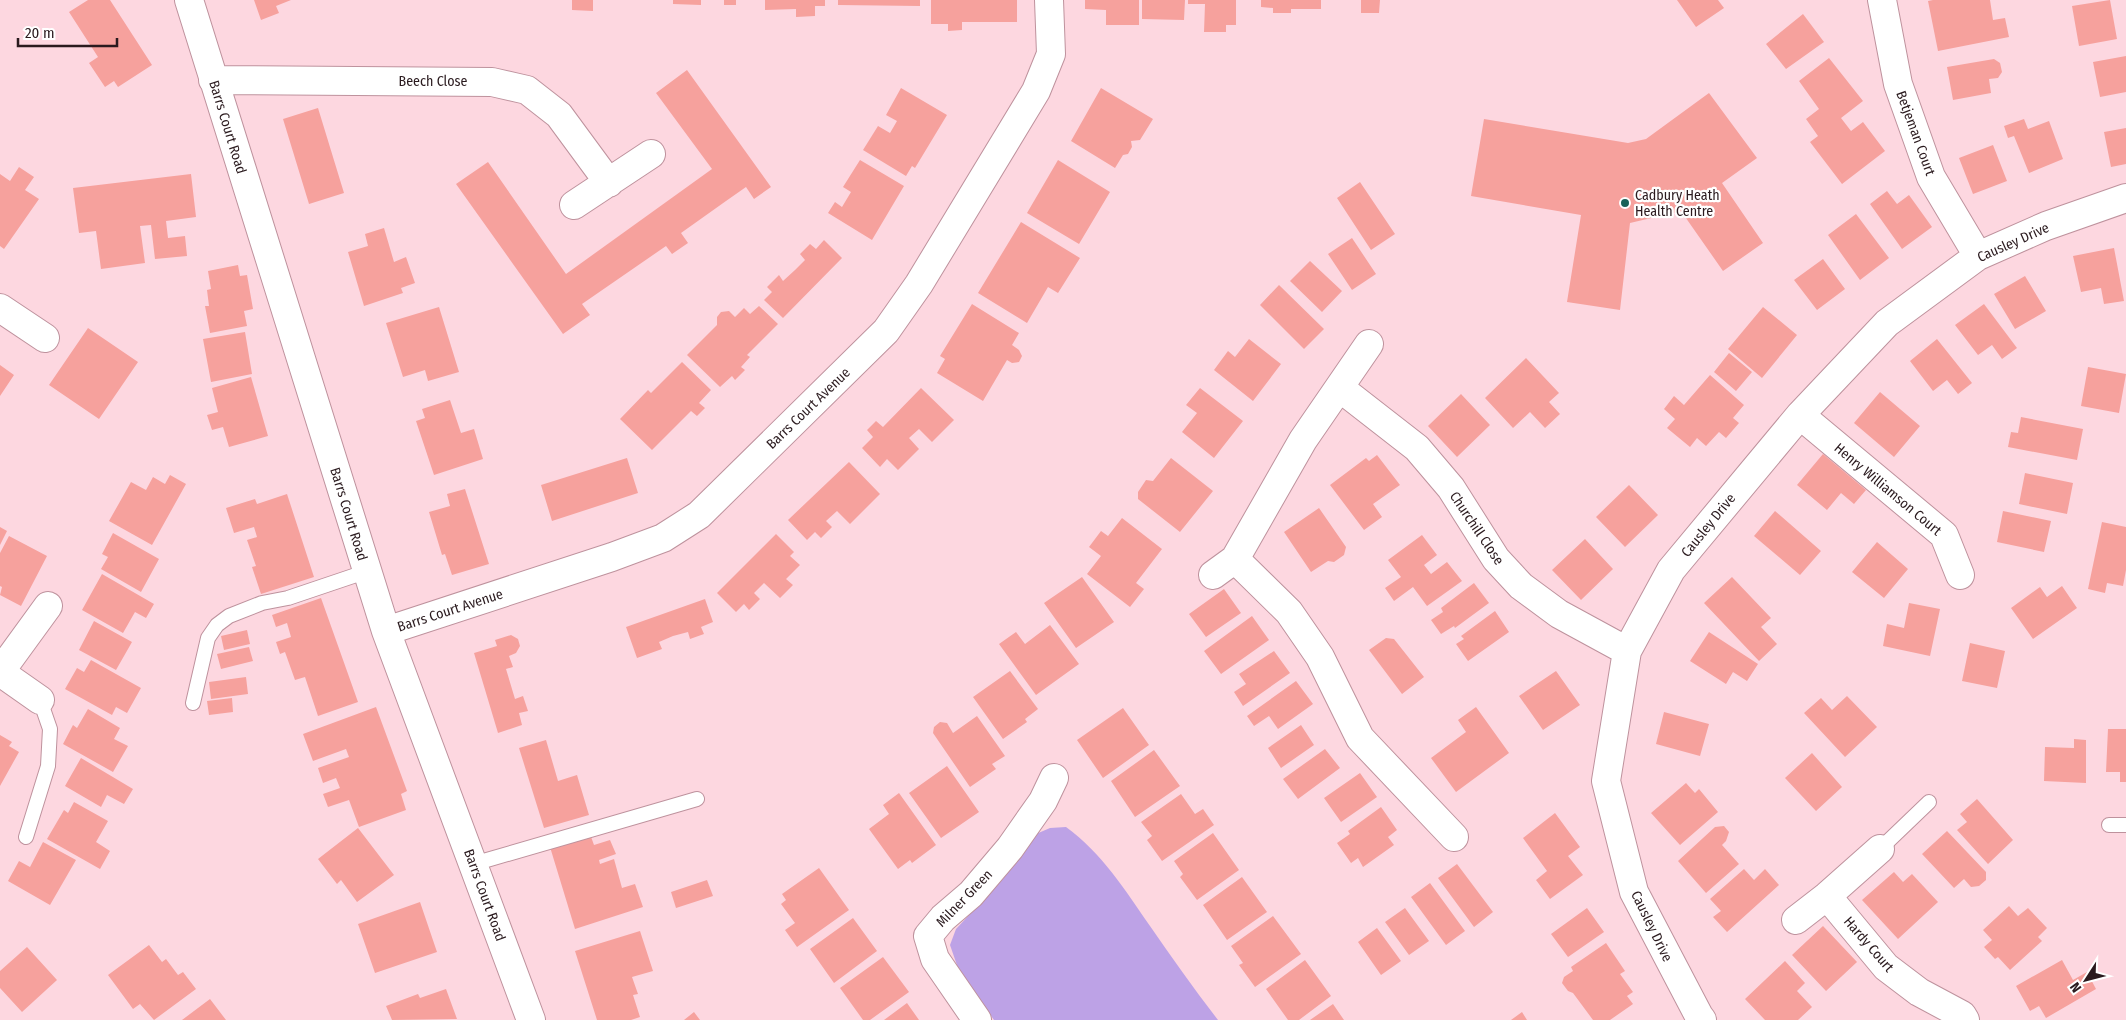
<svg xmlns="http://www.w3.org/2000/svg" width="2126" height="1020" font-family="'Fira Sans Condensed',sans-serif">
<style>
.green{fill:#bda2e6}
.building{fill:#f6a19d}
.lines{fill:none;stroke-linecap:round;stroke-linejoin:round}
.lane-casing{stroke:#be929d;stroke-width:16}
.street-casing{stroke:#be929d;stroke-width:30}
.lane{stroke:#fff;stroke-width:14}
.street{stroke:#fff;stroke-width:28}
.poi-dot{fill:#186258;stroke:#fff;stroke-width:2}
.labels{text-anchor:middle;stroke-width:4.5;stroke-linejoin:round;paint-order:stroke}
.street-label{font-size:14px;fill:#2a1a1e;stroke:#fff}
.poi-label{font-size:14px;fill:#2a1a1e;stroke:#fff;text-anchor:start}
</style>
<rect width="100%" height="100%" fill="#fdd7e0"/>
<path class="green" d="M1066,827C1102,853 1125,890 1150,926C1172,958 1194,989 1218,1020H994L959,971L950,945L956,929L1003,879L1036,834L1050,828Z"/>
<path class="building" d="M88,0H110L152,65L118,87L114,81L105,87L89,63L98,57L69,12Z
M254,0H291L276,6L279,13L261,20Z
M572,0H593V11L572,10Z
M673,0H701V5L673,4Z
M724,0H736V5H724Z
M765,0H825V6H815V16L796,17V9L765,10Z
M838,0H920V6L838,5Z
M931,0H1017V22H962V30L948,31V24H931Z
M1085,0H1139V25H1106V10L1085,9Z
M1142,0H1185L1184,20L1142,19Z
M1188,0H1236V25H1226V32H1204L1205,4H1188Z
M1261,0H1321V9H1291V13H1273V8L1261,7Z
M1361,0H1380L1379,13H1361Z
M1677,0H1718L1724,8L1696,27Z
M1933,0H1990L1993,20L2005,18L2009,37L1938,51L1928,1Z
M2110,0L2117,39L2079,46L2072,6Z
M1803,14L1824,42L1786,69L1766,44Z
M2126,56V92L2100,97L2093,62Z
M1829,58L1863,101L1841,118L1851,131L1863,122L1885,151L1842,184L1810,142L1818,136L1806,119L1819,109L1799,81Z
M1994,59L2000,63L2002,72L1998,78L1989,79L1991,93L1953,100L1947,67Z
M687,70L771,187L754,199L746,187L726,201L681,233L688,243L672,254L666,246L582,304L590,315L563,334L456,184L488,162L566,274L712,169L656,93Z
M901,88L947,115L915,168L912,166L906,176L863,150L878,126L890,133L897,121L886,115Z
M1101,88L1153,119L1140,140L1131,141L1132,147L1128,154L1123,155L1115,168L1071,141Z
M1709,93L1757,158L1722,183L1763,243L1723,271L1681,211L1630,223L1620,310L1567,302L1581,215L1471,196L1484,119L1628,143L1646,139Z
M318,108L344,193L309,204L283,119Z
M2024,119L2028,129L2049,121L2063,159L2029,173L2014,136L2008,138L2004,126Z
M2126,128V164L2111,167L2104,132Z
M1993,145L2007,181L1973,194L1959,158Z
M860,160L904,186L872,240L828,213L835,202L842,207L851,192L843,187Z
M1058,160L1110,192L1079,244L1027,213Z
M19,167L34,177L25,190L39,199L4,249L0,246V174L10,181Z
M191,174L196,217L166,221L168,238L185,236L187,256L155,259L151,225L140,226L145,263L101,269L96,231L79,233L73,188Z
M1360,182L1395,234L1371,250L1337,198Z
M1887,191L1897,204L1909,195L1932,227L1902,249L1870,204Z
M1856,214L1889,258L1860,280L1828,235Z
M1021,222L1080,258L1058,293L1048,287L1027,323L978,293Z
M384,228L394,262L406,257L415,283L401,288L403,293L364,306L348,252L368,246L365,234Z
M1352,238L1376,274L1352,290L1328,254Z
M824,240L842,258L783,318L764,300L772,292L767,287L779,275L783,281L795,270L805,260L800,254L810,244L816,249Z
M2114,248L2124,301L2104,304L2101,288L2081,292L2073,256Z
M1823,259L1845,289L1817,310L1794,280Z
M1310,261L1342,291L1322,312L1290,281Z
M238,265L240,276L247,275L253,309L244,311L247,326L210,333L205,306H209L207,290L211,289L208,271Z
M2025,276L2046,311L2015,329L1994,294Z
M1279,285L1324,329L1304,349L1260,305Z
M972,304L1019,333L1012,345L1019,350L1022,356L1019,362L1012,363L1007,360L983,401L937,373L945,359L940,356Z
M1984,304L2017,348L2002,359L1992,345L1978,355L1955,325Z
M759,306L778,324L747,355L750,357L741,367L745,370L735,380L732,376L720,387L687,355L717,325V317L721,312L729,311L735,317L744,308L750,314Z
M439,307L459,372L428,381L425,370L403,377L386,323Z
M1763,307L1797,335L1762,378L1728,349Z
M88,328L138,362L99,419L49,385Z
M245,332L252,374L211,382L203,339Z
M1249,339L1281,364L1253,401L1214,370L1228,351L1235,357Z
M1937,339L1972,383L1958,394L1947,380L1933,391L1910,361Z
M1729,353L1752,372L1736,391L1714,372Z
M1526,358L1559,393L1549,402L1560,414L1545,428L1530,412L1513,428L1485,398Z
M682,362L711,390L699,403L705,408L697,416L691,411L652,450L620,419L648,390L651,393Z
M0,365L14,375L0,396Z
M2088,367L2126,374L2119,413L2081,406Z
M1710,375L1744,405L1733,418L1739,423L1726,438L1719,432L1706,446L1697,438L1690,447L1667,428L1675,419L1664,409L1674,396L1684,405Z
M251,377L268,436L229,447L223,427L212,430L207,415L218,412L212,388Z
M921,388L954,420L932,442L919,429L909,438L919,449L898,470L887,459L880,467L862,448L873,437L867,430L876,421L883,427Z
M1200,388L1243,421L1214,458L1182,432L1197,413L1186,405Z
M1880,392L1920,426L1894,457L1854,423Z
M1461,394L1490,425L1457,457L1428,426Z
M450,400L461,433L474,429L483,459L434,475L416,421L425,418L422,409Z
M2021,417L2083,429L2077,460L2008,447L2011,432L2018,433Z
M1823,454L1866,490L1854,504L1841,493L1827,510L1797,485Z
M1377,455L1400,485L1373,504L1382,517L1364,530L1330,485L1366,458L1369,461Z
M627,458L638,493L552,521L541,485Z
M1171,458L1213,491L1180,532L1138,499V492L1146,480L1153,481Z
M849,462L880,494L850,524L837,511L826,521L832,527L821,538L815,532L807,540L788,520Z
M2025,473L2073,483L2067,514L2019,504Z
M170,475L186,484L152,545L109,521L131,482L146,490L153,477L165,484Z
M1629,485L1658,515L1625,547L1596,517Z
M465,489L489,564L452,575L445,554L442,555L429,512L450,506L447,494Z
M287,494L314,577L261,594L252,567L256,566L247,540L257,537L254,527L234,533L226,508L255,499L257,504Z
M1319,508L1346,547L1344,555L1334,562L1328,561L1311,572L1284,532Z
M1775,511L1821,551L1800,575L1754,536Z
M2003,511L2051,521L2044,552L1997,542Z
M1122,518L1162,549L1136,583L1144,589L1130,607L1087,574L1101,556L1089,547L1101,531L1108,536Z
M2102,522L2126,527V570L2123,586L2107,583L2105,593L2088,589Z
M0,527L7,531L0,545Z
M113,533L159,559L141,592L101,569L108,557L102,554Z
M776,534L794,552L790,556L800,565L786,579L793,585L780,598L764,583L754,593L760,599L749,610L744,604L736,612L717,593Z
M1422,535L1437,555L1424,565L1431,574L1447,562L1462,581L1427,606L1413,587L1394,601L1385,588L1401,577L1388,560Z
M9,536L47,556L21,606L0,595L2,587L0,586V553Z
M1585,539L1613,569L1581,600L1552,570Z
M1877,542L1908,569L1884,598L1852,572Z
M102,574L154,604L146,618L135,612L123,633L82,610Z
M1082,577L1114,622L1076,648L1044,603Z
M1732,577L1771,618L1761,627L1777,644L1759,661L1704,603Z
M1474,583L1489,603L1455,628L1454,626L1441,634L1431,620L1443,612L1441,608Z
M2062,586L2077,608L2033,639L2011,608L2040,587L2047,597Z
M1224,589L1241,613L1206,637L1189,614Z
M321,598L358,702L318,716L305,677L295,680L285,652L280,654L276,642L291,637L287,623L276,627L272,615Z
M705,599L713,622L701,627L704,634L690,639L688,632L673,636L659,642L662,649L637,658L626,627Z
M1909,603L1940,609L1930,656L1883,646L1887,624L1904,628Z
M1495,611L1509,632L1468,661L1456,644L1464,639L1461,636Z
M1252,616L1269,640L1221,674L1204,651Z
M94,621L132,642L116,670L79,650Z
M1050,625L1079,664L1036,695L999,644L1016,632L1025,644Z
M247,630L250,644L224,650L221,636Z
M1709,632L1758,664L1747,681L1733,672L1726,684L1690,661Z
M511,635L518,639L520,646L516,653L509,656L513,667L506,669L515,699L523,696L528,711L519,713L522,725L498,733L474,653L497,646L495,640Z
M1386,638L1394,639L1424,677L1402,694L1369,650Z
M1970,643L2005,651L1997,688L1962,681Z
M249,647L253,661L221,669L217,654Z
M1274,651L1290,673L1243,706L1234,692L1246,684L1239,674Z
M91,660L141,688L127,713L116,707L112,715L65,689L77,668L84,672Z
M1010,671L1038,709L1025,719L1027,722L1003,739L973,697Z
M1556,671L1580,705L1543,730L1519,696Z
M246,677L248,694L211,699L209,682Z
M1296,681L1313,704L1278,729L1269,716L1254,726L1247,716Z
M1847,696L1877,727L1845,757L1804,713L1821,698L1832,710Z
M232,698L233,712L209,715L207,701Z
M376,707L407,791L401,794L406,810L359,827L349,800L328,807L323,794L340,788L336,778L323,783L318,768L349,757L346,749L313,761L303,734Z
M1476,707L1509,753L1456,792L1431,758L1466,732L1458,720Z
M1123,708L1149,745L1103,778L1077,740Z
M88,709L120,728L114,739L128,746L113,772L63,744L73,725L77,728Z
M1664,712L1709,724L1700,756L1656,744Z
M977,716L1005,756L992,764L996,769L970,787L933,733L934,727L940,722L947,723L953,733Z
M1301,725L1314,745L1281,768L1268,748Z
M2108,729H2126V782H2120V772H2106Z
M0,735L12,742L9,746L19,752L0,786Z
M2074,739L2086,740V783L2044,781L2045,747L2074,748Z
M546,740L558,781L577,775L589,815L544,828L519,748Z
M1325,749L1340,768L1298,799L1283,779Z
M1154,750L1180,786L1135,817L1111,781Z
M1812,753L1842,787L1816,811L1785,778Z
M81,758L133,789L124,804L107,795L101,807L65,786Z
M947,766L979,812L941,838L909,793Z
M1360,773L1377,797L1341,822L1324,798Z
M1686,783L1695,793L1699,789L1718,812L1680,845L1651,813Z
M899,793L936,845L912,863L910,860L898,869L869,829L889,814L883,805Z
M1181,794L1195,814L1203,809L1214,825L1162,861L1147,840L1152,836L1141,822Z
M1977,799L2013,840L1988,864L1957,830L1967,822L1960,814Z
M74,802L108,821L96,842L110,851L100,869L47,839L64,810L68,813Z
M1381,807L1397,830L1388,837L1394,845L1363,867L1358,858L1351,863L1337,843L1350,834L1348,831Z
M1555,813L1580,847L1568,856L1583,875L1550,899L1536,880L1547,871L1523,838Z
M1724,826L1729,832L1726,841L1722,845L1739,864L1706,893L1678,861L1715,827Z
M358,828L394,875L357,902L341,880L337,884L318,859Z
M1947,831L1986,872V880L1979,886L1971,887L1964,879L1954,888L1922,854Z
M1213,833L1239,870L1197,900L1180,877L1183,874L1174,861Z
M590,834L594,845L610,840L616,854L599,860L600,864L614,859L622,888L635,884L643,907L575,929L550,847Z
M43,842L76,860L50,905L8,881L19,861L30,867Z
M1457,864L1493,912L1474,927L1438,878Z
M819,868L849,910L797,947L785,930L795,923L781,904L786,900L782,894Z
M1744,869L1754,880L1765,869L1779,885L1727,932L1713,917L1721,911L1710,899Z
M1894,872L1903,882L1912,874L1938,902L1898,939L1862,900Z
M1242,877L1267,912L1227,940L1203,905Z
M707,880L713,896L676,908L671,892Z
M1430,883L1465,931L1446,945L1411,897Z
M420,902L437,952L375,973L358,924Z
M2009,906L2018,916L2028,908L2047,928L2038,937L2042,941L2010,970L1998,957L1995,959L1984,947L1992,940L1983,930Z
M1405,908L1429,941L1409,955L1385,922Z
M1587,908L1604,932L1568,957L1551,934Z
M1273,916L1301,954L1255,987L1239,965L1243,963L1231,946Z
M853,918L877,951L834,983L810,949Z
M1823,926L1857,962L1826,991L1792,955Z
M1377,928L1401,961L1381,975L1358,942Z
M640,931L653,971L632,977L638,994L633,995L640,1017L631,1020H597L575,951Z
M1606,943L1625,971L1620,974L1633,992L1627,996L1633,1004L1610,1020H1593L1573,993L1568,991L1562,983L1564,977L1573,971L1571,967Z
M149,945L162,962L166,959L178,975L183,972L196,989L154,1020L140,1004L133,1009L108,975Z
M27,947L57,980L22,1012L0,988V971Z
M883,957L909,992L870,1020H863L840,988Z
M1305,960L1331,996L1299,1020H1288L1266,989Z
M2062,960L2073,980L2087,972L2096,989L2046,1018L2039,1006L2030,1011L2016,986Z
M1785,961L1805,983L1797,991L1812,1007L1798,1020H1765L1745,999Z
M446,989L457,1019L392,1020L386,1006L418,994L420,998Z
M210,999L226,1020H182Z
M907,1003L919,1020H884Z
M1333,1004L1344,1020H1310Z
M694,1012L700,1020H684Z
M1522,1012L1527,1020H1511Z"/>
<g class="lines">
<g class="lane-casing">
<path id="lane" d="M193,703L208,638L217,625L229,616L262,603L288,598L368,571
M2109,825H2126
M26,837L48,766L50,729L40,700
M1880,849L1929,802
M473,864L697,799"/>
</g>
<g class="street-casing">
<path id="street" d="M189,0L386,631L531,1020
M1882,0L1898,84L1931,177L1978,256
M213,80L492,82L527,90L559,115L609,183
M574,205L651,154
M0,308L45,338
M1340,388L1417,448L1451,488L1496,559L1521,586L1559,614L1627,651
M1800,415L1944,535L1960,575
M1235,559L1289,612L1320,657L1360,738L1454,837
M1213,575L1235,559L1303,440L1369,344
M386,631L612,557L663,538L699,515L886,331L919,284L1036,91L1051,54L1049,0
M40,700L0,672L48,606
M1827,896L1886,967L1919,992L1962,1015L1965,1020
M1796,920L1827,896L1880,849
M977,1020L935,959L928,936L943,918L971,894L1010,848L1043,801L1054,778
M1702,1020L1699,1016L1634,892L1606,781L1627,651L1671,570L1800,415L1887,323L1978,256L2046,226L2126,198"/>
</g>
<use href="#lane" class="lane"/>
<use href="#street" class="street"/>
</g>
<circle class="poi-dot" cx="1625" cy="203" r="5"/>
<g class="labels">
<g class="street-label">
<text x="433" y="86">Beech Close</text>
<text transform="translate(228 127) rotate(73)" y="5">Barrs Court Road</text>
<text transform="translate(1916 133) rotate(70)" y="5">Betjeman Court</text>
<text transform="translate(2013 242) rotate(-24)" y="5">Causley Drive</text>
<text transform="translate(808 408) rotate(-44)" y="5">Barrs Court Avenue</text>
<text transform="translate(1888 489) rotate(40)" y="5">Henry Williamson Court</text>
<text transform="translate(349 514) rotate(73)" y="5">Barrs Court Road</text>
<text transform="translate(1708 525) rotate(-51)" y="5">Causley Drive</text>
<text transform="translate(1477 528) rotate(56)" y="5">Churchill Close</text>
<text transform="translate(450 610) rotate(-18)" y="5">Barrs Court Avenue</text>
<text transform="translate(485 895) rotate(70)" y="5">Barrs Court Road</text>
<text transform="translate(964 898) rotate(-46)" y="5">Milner Green</text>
<text transform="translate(1652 926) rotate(64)" y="5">Causley Drive</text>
<text transform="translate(1869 944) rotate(49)" y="5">Hardy Court</text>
</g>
<g class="poi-label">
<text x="1635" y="200">Cadbury Heath<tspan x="1635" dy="16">Health Centre</tspan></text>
</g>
</g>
<g transform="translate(2086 980) rotate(234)" stroke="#ffffff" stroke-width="4" paint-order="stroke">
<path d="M0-4L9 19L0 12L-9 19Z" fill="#2a1a1e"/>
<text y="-8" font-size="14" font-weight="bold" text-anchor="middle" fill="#2a1a1e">N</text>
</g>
<path d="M18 38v8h99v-8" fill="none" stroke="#2a1a1e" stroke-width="2.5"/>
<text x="25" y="38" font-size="15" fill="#2a1a1e" stroke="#ffffff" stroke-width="4" paint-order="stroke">20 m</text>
</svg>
